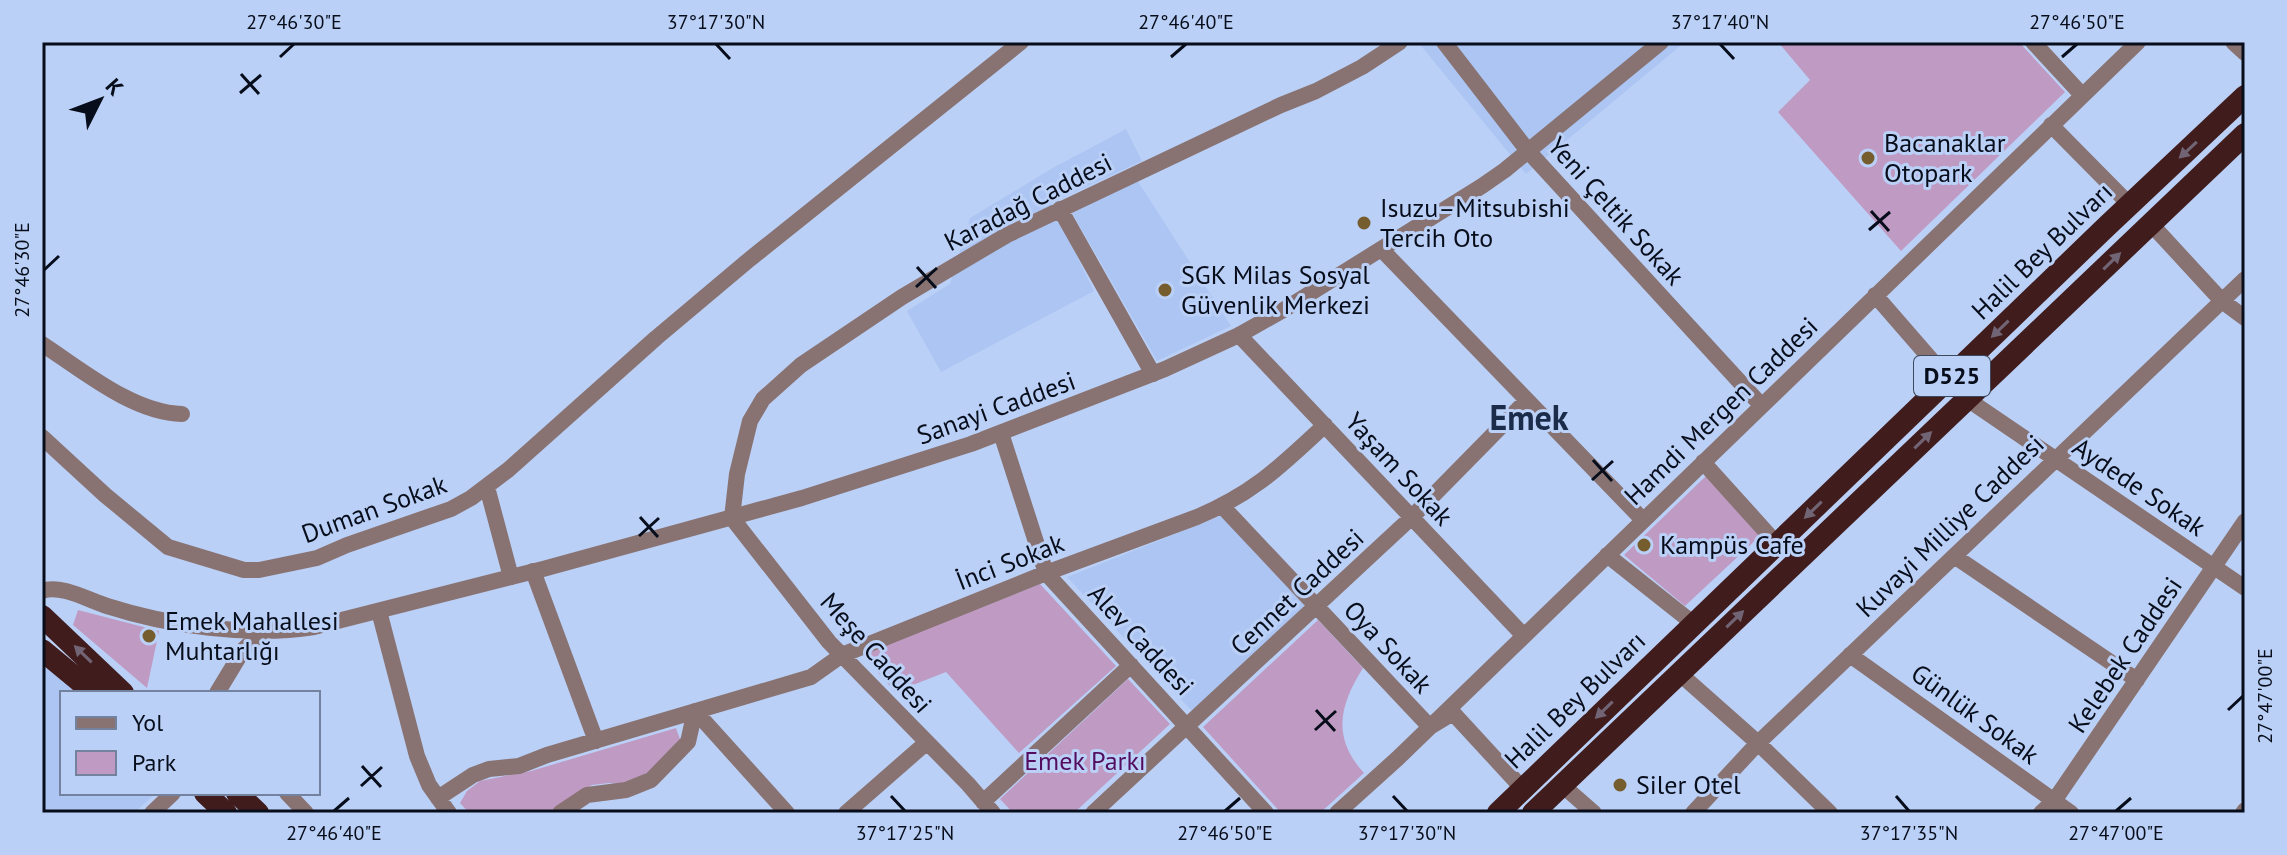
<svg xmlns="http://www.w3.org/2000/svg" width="2287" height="855" font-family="'PT Sans',sans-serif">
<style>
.built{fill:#acc5f2}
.green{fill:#bf9bc4}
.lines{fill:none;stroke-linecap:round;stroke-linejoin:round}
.minor{stroke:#887372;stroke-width:16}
.tertiary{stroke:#887372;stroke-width:16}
.trunk{stroke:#401c1c;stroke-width:22}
.oneway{fill:#716474}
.ticks{fill:none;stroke:#070d1a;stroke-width:3}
.poi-dot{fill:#765d2e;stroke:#bbd0f7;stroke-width:3}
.labels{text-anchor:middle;stroke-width:6;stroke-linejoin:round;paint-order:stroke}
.shield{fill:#bbd0f7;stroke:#3d485c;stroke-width:2}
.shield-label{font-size:24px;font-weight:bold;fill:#070d1a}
.poi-label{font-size:26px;fill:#070d1a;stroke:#bbd0f7;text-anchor:start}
.street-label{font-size:26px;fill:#070d1a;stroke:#bbd0f7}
.park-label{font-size:26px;fill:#530c5e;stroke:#bbd0f7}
.district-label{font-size:34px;font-weight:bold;fill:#1b2c4a;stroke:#bbd0f7}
.neatline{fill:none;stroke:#070d1a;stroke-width:3}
.ticks-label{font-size:20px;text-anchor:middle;fill:#070d1a}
</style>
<rect width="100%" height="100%" fill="#bbd0f7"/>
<path class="built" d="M1418,42H1685L1526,174Z
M1126,129L1142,161L1051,203L1094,291L941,372L907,311L950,284L970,218L1051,169Z
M1137,180L1231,326L1157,361L1071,211Z
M1221,516L1305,605L1192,711L1067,577Z
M42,660L78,693H62V793H156L134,813H42Z"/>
<path class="green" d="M1778,42H2019L2065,92L1901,251L1778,112L1810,80Z
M1706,476L1760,536L1685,606L1624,555Z
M1040,584L1116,666L1019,753L946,672L895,692L862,654Z
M78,610L159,631L147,688L73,625Z
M1318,620L1363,668C1339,706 1332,738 1364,773L1320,813H1281L1203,727Z
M1128,679L1170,724L1074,813H1013L1000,799Z
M676,728L681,742L646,774L619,784L609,783L592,785L577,794L552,813H469L460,803L467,791L480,781L531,771Z"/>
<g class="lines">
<path class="minor" d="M1444,42L1528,151L1761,405
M2033,42L2082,95
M2233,42L2245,53
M2051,125L2130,205
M1060,209L1153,374
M2151,224L2222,301L2245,318
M1382,250L1643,520
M1875,295L1948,379
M1239,335L1524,636
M42,344C82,370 133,413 182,414
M1967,399L2245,588
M1001,433L1046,573L1266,813
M42,437L105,495L168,547L244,570H259L317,558L347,545L451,509L471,498L508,470L656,338L750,259L1021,42
M1703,462L1777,544
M487,487L511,577
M1222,506L1430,727L1453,713L1523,789
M1607,555L1694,624
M1954,556L2137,680
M533,571L596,741
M379,611L417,756L429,785L449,813
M1850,655L2071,813
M1679,673L1758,743L1830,813
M695,711L787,813
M1562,785L1594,813
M287,793L306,813
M438,798L473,775L489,769L519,766L547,755L811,677L842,655L1046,573L1197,517C1254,493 1281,466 1325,425
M983,802L1131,665
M152,813L173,793
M560,813L587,795L626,790L651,780L688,742L695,711
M846,813L926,743
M993,813L968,784L829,642L732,518L737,474L750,421L763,399L801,365L902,297L1007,235L1281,105L1316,91L1362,67L1400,42
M1093,813L1412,517L1527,400
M1337,813L1398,758L2138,42
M1693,813L1758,743L2245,279
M2041,813L2054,801L2245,521
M2243,813L2245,810"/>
<path class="tertiary" d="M42,591C61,584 88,600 107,606C169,626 249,637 314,627L543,569L802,498L971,444L1165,369L1239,335L1285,309L1482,186L1505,170L1661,42
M217,693L243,650L264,630"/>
<path class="trunk" d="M42,616L123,693
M42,650L94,693
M205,793L226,813
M237,793L258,813
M1498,813L2107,226L2245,96
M1533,813L2245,134"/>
</g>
<defs><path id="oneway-solid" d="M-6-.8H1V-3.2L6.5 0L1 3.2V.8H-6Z" transform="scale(2)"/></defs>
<g class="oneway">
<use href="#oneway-solid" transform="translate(2188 150) rotate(137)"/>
<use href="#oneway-solid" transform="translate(2112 261) rotate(-44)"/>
<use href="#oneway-solid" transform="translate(2000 329) rotate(136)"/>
<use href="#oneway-solid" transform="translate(1923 440) rotate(-44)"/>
<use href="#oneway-solid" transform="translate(1813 510) rotate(136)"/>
<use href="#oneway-solid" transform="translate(1735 619) rotate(-44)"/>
<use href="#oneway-solid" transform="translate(83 654) rotate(-136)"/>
<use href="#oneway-solid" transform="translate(1604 710) rotate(136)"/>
</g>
<path class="ticks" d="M716,44L730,59M1720,44L1734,59M280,57L294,44M1171,57L1186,44M2062,57L2077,44M241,74L259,94M240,93L261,75M1871,211L1889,231M1869,230L1890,212M917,267L936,288M44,270L59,256M916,287L937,268M1593,460L1612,481M1592,480L1613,461M640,517L658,537M639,536L659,518M1316,710L1335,731M2228,710L2243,696M1315,730L1336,711M362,766L381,787M361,786L382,767M891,796L905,811M1393,796L1407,811M1896,796L1909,811M334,811L349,798M1225,811L1240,798M2116,811L2131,798"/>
<g class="poi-dot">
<circle cx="1868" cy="158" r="8"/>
<circle cx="1364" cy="223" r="8"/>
<circle cx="1165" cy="290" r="8"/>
<circle cx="1644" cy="545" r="8"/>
<circle cx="149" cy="636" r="8"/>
<circle cx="1620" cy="785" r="8"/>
</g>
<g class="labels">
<rect class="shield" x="1914" y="356" width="76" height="40" rx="6"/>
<g class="shield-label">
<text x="1952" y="384">D525</text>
</g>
<g class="poi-label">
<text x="1884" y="152">Bacanaklar<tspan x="1884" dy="30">Otopark</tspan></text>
<text x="1380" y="217">Isuzu–Mitsubishi<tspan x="1380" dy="30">Tercih Oto</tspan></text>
<text x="1181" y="284">SGK Milas Sosyal<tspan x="1181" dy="30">Güvenlik Merkezi</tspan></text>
<text x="1660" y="554">Kampüs Cafe</text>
<text x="165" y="630">Emek Mahallesi<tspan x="165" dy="30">Muhtarlığı</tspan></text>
<text x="1636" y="794">Siler Otel</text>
</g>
<g class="street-label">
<text transform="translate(1028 202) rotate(-27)" y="9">Karadağ Caddesi</text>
<text transform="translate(1616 211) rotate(48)" y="9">Yeni Çeltik Sokak</text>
<text transform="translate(2042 251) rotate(-44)" y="9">Halil Bey Bulvarı</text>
<text transform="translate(996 408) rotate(-20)" y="9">Sanayi Caddesi</text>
<text transform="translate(1721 411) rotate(-44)" y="9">Hamdi Mergen Caddesi</text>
<text transform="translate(1399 469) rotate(47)" y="9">Yaşam Sokak</text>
<text transform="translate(2139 487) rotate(34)" y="9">Aydede Sokak</text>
<text transform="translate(374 509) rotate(-20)" y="9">Duman Sokak</text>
<text transform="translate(1950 526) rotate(-44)" y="9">Kuvayi Milliye Caddesi</text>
<text transform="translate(1010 562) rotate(-21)" y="9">İnci Sokak</text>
<text transform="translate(1297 592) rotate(-43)" y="9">Cennet Caddesi</text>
<text transform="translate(1141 640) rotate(47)" y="9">Alev Caddesi</text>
<text transform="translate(1388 647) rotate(47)" y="9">Oya Sokak</text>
<text transform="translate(876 653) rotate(48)" y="9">Meşe Caddesi</text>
<text transform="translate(2125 655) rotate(-56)" y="9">Kelebek Caddesi</text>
<text transform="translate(1575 700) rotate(-44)" y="9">Halil Bey Bulvarı</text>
<text transform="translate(1975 714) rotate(36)" y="9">Günlük Sokak</text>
</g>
<g class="park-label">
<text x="1085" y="770">Emek Parkı</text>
</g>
<g class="district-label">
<text x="1529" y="430">Emek</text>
</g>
</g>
<rect width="2287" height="855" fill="none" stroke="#bbd0f7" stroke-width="88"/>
<rect x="60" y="691" width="260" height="104" fill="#bbd0f7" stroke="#73829f" stroke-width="2"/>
<rect x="76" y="717" width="40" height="12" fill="#887372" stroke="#73829f" stroke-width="2"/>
<text x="132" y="731" font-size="24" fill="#070d1a">Yol</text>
<rect x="76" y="751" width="40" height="24" fill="#bf9bc4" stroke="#73829f" stroke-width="2"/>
<text x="132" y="771" font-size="24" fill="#070d1a">Park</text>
<g transform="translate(100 100) rotate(48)" stroke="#bbd0f7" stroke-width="6" paint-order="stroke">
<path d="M0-6L14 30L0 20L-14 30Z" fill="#070d1a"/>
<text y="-12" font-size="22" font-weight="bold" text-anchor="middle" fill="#070d1a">K</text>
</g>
<rect x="44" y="44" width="2199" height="767" class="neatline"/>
<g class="ticks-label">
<text x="294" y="29">27°46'30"E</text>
<text x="716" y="29">37°17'30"N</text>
<text x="1186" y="29">27°46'40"E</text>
<text x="1720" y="29">37°17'40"N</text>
<text x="2077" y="29">27°46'50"E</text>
<text transform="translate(22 270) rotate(-90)" y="7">27°46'30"E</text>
<text transform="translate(2265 696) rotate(-90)" y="7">27°47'00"E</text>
<text x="334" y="840">27°46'40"E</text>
<text x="905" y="840">37°17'25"N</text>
<text x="1225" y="840">27°46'50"E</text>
<text x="1407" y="840">37°17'30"N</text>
<text x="1909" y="840">37°17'35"N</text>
<text x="2116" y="840">27°47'00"E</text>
</g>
</svg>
